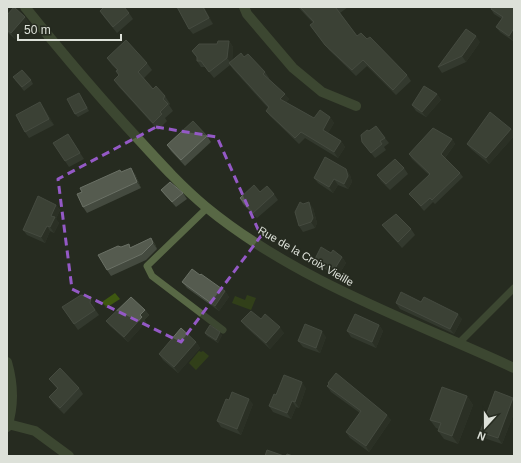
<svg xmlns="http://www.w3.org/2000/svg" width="521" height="463" font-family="Helvetica,sans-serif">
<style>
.water{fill:#3e5810}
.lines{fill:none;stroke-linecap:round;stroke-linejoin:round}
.service{stroke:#586845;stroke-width:7}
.minor{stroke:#586845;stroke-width:10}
.wall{fill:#444a3f}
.shaded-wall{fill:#31372b}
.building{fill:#555b4f;stroke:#6a7065}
.marked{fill:none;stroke:#9459c6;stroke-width:3;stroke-dasharray:8 5;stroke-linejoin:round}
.labels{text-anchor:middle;stroke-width:3.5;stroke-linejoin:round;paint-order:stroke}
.street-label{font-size:11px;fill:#dde1d9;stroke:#262b20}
</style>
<rect width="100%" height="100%" fill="#262b20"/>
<path class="water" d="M115,293L120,299L106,308L102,302Z
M247,295L256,298L251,310L232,303L235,296L245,300Z
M199,351L201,352L203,351L209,356L196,370L189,363Z"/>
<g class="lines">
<path class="service" d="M207,208L147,266L152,276L223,330
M459,343L514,288"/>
<path class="minor" d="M25,7C62,53 100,98 140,141C161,164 182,187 206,207C296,281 410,320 514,368
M244,7L247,14L293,68L322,92L356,106
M7,362C13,383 14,406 7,427
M8,424L35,431L69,456"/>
</g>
<path class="wall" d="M177,7H204L213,24L193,34L189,29Z
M298,7H348L340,13L357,36L367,39L407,75L411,81L396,95L367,66L356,76L329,50L310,25L313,23Z
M514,7V39L513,41L500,32L496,27L502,19L494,14L491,9Z
M100,11L129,13L133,19L117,33L104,17Z
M7,15L25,17L29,23L15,39L7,32Z
M229,41L233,47L232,61L244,57L265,72L269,78V79L289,99L286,102L314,118L330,117L334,123L328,133L341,141L345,147L338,158L305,138L299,144L270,116L266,111L268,108L233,69L230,65L214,78L205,67H201L197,61V58L192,51Z
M480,42L466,62L442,73L438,67Z
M107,58L147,63L152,70L144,78L153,89L165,96L170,104L169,105L173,111L165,118L167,121L158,130L119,87L114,80L119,75L116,71L117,70L112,65Z
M15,80H31L33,84L24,91Z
M437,94L441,100L426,117L416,111L412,105Z
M81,96L89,111L78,117L75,114Z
M44,108L54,125L29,138L25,132Z
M511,129L514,132V136L489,164L471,149L467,144Z
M68,134L84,159L69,167L65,161Z
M207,136L211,142L185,166L171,151L167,145Z
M385,138L389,143L384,147L386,150L375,158L362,142Z
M452,139L455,144L445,158L460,173L463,177L435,204L433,202L424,211L413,198L409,194L429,175L412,159L409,154Z
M404,168L408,174L390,190L381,181L377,175Z
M346,169L350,175L352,182L348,189L338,185L333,193L318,183L314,178Z
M122,172L135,174L141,188L87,213L83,207L82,192Z
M161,190L183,193L187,199L176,207L165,195Z
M260,192L274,194L278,200L257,218L243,204L240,198Z
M56,205L60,210L56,219L59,223L54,233L50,231L45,243L27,235L23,230Z
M313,208L317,223L315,228L303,232L299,226Z
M382,225L411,229L415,235L402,248L387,231Z
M151,238L155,244L157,249L146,260L111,276L107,270L121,247H131Z
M331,253L342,257L346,263L338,276L335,274L334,275L319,265L315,259Z
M200,275L225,291L229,297L219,311L187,288L182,282Z
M421,302L462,319L454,334L400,309L396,303Z
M95,303L94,308L99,315L78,330L62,307Z
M145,310L149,315L144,320L146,322L128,342L110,326L106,321Z
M261,319L284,333L270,349L246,327L241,321Z
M379,325L383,331L376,348L351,337L347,331Z
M205,333L222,335L218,343L207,336Z
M326,337L320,353L303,347L298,341Z
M196,342L200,348L178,373L163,360L159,354Z
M49,379L79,388L83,394L64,414L53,403L49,397L57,389Z
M328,383L391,420L369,452L350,438L346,432L360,413L331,392L327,386L329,384Z
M306,388L299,408L296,407L291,419L273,412L269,406L276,395Z
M467,396L473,405L458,444L444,439L438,431L439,429L436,428L430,420Z
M513,398L514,399V413L502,444L484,438L480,432Z
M253,404L241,435L221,427L217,421Z"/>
<path class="shaded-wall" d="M203,7H204L213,24L209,18Z
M25,17L29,23L15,39L11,33Z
M514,28V39L513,41L509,36Z
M476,36L480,42L466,62L462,56Z
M229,41L233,47L232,64L227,58Z
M285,94L289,99L284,105L280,99Z
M437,94L441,100L426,117L422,112Z
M40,102L44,108L54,125L49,119Z
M330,117L334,123L327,135L323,130Z
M511,129L514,132V136L489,164L486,158Z
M452,139L455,144L444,159L441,154Z
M341,141L345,147L338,158L334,152Z
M131,168L135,174L141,188L137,182Z
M346,169L350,175L352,182L348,189L344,184Z
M334,179L338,185L333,193L329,187Z
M309,202L313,208L317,223L315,228L311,222Z
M56,205L60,210L56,219L59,223L54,233L50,227L51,216Z
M47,226L50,231L45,243L41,237Z
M151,238L155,244L157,249L153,243Z
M342,257L346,263L338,276L334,270Z
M331,268L335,274L334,275L330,269Z
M225,291L229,297L219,311L215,306Z
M91,297L95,303L94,308L90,303Z
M145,310L149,315L144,320L146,322L128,342L124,337L140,315Z
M458,314L462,319L454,334L450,329Z
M379,325L383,331L376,348L372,342Z
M280,327L284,333L270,349L266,343Z
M322,331L326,337L320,353L316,348Z
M220,332L222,335L218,343L216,340Z
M196,342L200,348L178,373L174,367Z
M302,382L306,388L299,408L295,402Z
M467,396L473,405L458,444L452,436Z
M513,398L514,399V413L502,444L498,438Z
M249,399L253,404L241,435L237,429Z
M292,401L296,407L291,419L287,413Z
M387,415L391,420L369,452L366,446Z"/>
<path class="building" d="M14,7L25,17L11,33L7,30V15Z
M104,7H124L129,13L113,27L100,11Z
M177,7H203L209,18L189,29Z
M300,7H337L336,8L357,36L361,33L367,39L370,37L407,75L393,90L363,60L352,70L325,45L310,25L314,22Z
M492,7H514V28L509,36L496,27L503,17L491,9Z
M466,29L476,36L462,56L438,67Z
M126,40L147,63L138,72L153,89L156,86L165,96L163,99L168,104L160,112L162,114L153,123L114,80L119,75L116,71L118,70L107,58Z
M218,41H229L227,58L209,72L201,61H197V57L192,51L199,44H217Z
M241,53L244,57L248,54L265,72L263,74L285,94L280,99L314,118L320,110L330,117L323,130L341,141L334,152L301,132L295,138L266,111L269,107L229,63Z
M22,70L31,80L22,87L13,77Z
M424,86L437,94L422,112L412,105Z
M79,93L87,108L75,114L67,99Z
M40,102L49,119L25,132L16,115Z
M490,112L511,129L486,158L467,144Z
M193,121L207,136L181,160L167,145Z
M376,126L385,138L380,141L382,144L371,153L362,142L361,135L367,130L369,131Z
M433,128L452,139L441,154L460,173L432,200L430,198L421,206L409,194L430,174L409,154Z
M68,134L80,153L65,161L53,143Z
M325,157L346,169L348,176L344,184L334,179L329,187L314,178Z
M395,159L404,168L386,184L377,175Z
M131,168L137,182L83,207L77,194L82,192L80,188L120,170L121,172Z
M170,182L183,193L172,202L161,190Z
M254,185L260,192L267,186L274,194L253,213L240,198Z
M38,196L56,205L51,216L55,217L50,227L47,226L41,237L23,230Z
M300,202L303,204L309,202L313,218L311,222L299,226L295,212Z
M396,214L411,229L398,242L382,225Z
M151,238L153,243L142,254L107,270L98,255L118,246L121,247L129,244L130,248Z
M321,247L331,253L333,250L342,257L334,270L331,268L330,269L315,259Z
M192,269L200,275L201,274L225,291L215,306L182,282Z
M401,292L421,302L424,297L458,314L450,329L396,303Z
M81,295L91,297L90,303L95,310L74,324L62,307Z
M131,297L145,310L140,315L142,317L124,337L106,321Z
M251,311L261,319L265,314L280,327L266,343L241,321Z
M355,314L379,325L372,342L347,331Z
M305,324L322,331L316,348L298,341Z
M210,325L220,332L216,340L205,333Z
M181,328L196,342L174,367L159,354Z
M60,368L79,388L60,408L49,397L58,388L49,379Z
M336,373L387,415L366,446L346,432L361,411L327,386L329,384L328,383Z
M284,375L302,382L295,402L292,401L287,413L269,406L274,394L276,395Z
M442,387L467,396L452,436L438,431L441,423L430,420Z
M495,391L513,398L498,438L480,432Z
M232,392L249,399L237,429L217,421L226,399L229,400Z
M267,450L284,456H265Z
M287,454L293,456H286Z"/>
<path d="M0 0H521V463H0ZM156,127L217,137L261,236L181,342L72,289L58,179Z" fill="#262b20" fill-opacity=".55" fill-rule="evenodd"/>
<path class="marked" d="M156,127L217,137L261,236L181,342L72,289L58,179Z"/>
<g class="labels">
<g class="street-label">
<text transform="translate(306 256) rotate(30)" y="4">Rue de la Croix Vieille</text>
</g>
</g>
<rect width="521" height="463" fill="none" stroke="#dde1d9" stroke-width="16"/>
<g transform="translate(485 427) rotate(201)" stroke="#262b20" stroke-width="3" paint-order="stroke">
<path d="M0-3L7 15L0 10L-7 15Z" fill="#dde1d9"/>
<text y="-6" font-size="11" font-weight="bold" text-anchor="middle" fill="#dde1d9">N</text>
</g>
<path d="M18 34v6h103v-6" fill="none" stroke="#dde1d9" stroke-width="2"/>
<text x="24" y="34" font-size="12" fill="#dde1d9" stroke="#262b20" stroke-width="3" paint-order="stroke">50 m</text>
</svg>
